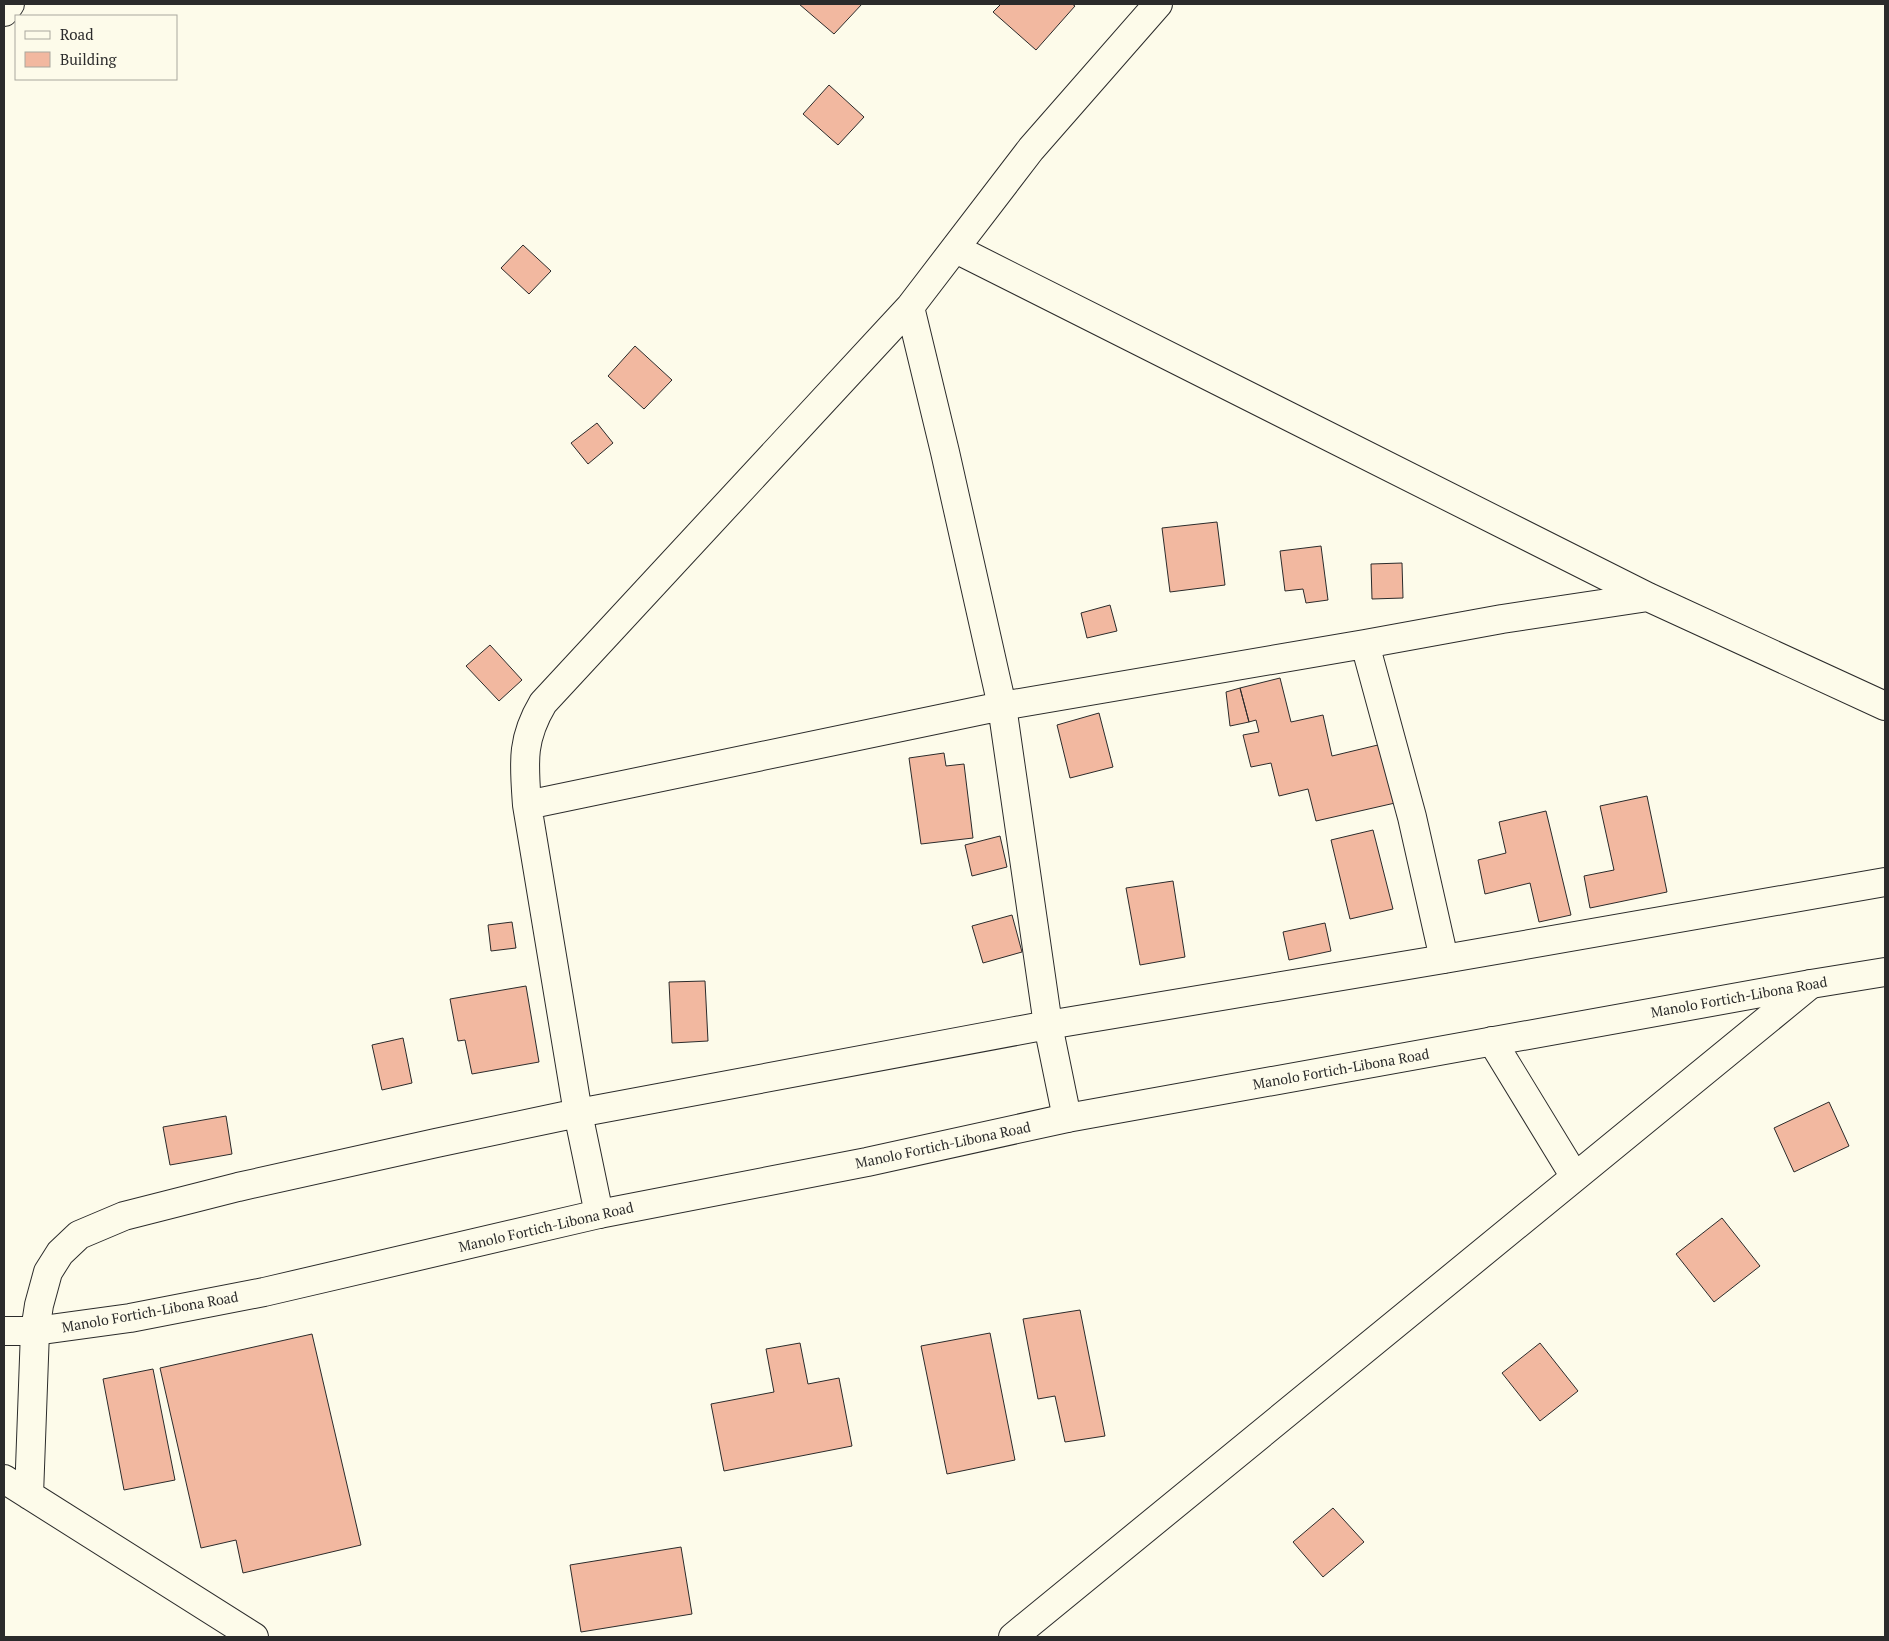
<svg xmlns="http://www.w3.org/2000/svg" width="1889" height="1641" font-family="'PT Serif',serif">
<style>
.building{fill:#f2b8a0;stroke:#2b2b2b}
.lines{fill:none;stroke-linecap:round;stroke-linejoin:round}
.minor-casing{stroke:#2b2b2b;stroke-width:30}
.major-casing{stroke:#2b2b2b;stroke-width:30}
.minor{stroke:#fdfbea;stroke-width:28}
.major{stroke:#fdfbea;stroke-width:28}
.labels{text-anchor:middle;stroke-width:4;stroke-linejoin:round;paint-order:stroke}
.street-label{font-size:14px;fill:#2b2b2b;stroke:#fdfbea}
</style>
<rect width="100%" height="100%" fill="#fdfbea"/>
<path class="building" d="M799,4H862L834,34Z
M1001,4H1072L1075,6L1036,50L993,12Z
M829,85L864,117L838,145L803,114Z
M523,245L551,271L529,294L501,268Z
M635,346L672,380L644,409L608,376Z
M597,423L613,443L588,464L571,443Z
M1217,522L1225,585L1170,592L1162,528Z
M1321,546L1328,600L1306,603L1303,589L1285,591L1280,551Z
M1402,563L1403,598L1372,599L1371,564Z
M1110,605L1117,631L1087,638L1081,613Z
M490,645L522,680L499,701L466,666Z
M1280,678L1291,722L1323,715L1332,756L1382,744L1395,803L1316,821L1308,789L1279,796L1271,763L1251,767L1243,735L1259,732L1256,720L1249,722L1240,688Z
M1240,688L1249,722L1230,726L1226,692Z
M1099,713L1113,767L1070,778L1057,725Z
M944,753L946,766L964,764L973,838L921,844L909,758Z
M1647,796L1667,892L1590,908L1584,876L1614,870L1600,806Z
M1546,811L1571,915L1539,922L1530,883L1485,894L1478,860L1506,853L1499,822Z
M1373,830L1393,909L1350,919L1331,840Z
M1000,836L1007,867L972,876L965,845Z
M1173,881L1185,957L1140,965L1126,888Z
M1012,915L1022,952L983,963L972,926Z
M512,922L516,948L491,951L488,925Z
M1325,923L1331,951L1289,960L1283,932Z
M705,981L708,1041L672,1043L669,982Z
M526,986L539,1062L472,1074L465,1040L458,1041L450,999Z
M403,1038L412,1083L382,1090L372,1045Z
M1829,1102L1849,1146L1794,1172L1774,1128Z
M226,1116L232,1154L170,1165L163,1127Z
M1722,1218L1760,1266L1714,1302L1676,1254Z
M1080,1310L1105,1436L1065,1442L1055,1396L1038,1399L1023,1319Z
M990,1333L1015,1460L947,1474L921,1346Z
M312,1334L361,1545L243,1573L236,1540L201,1548L160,1368Z
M800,1343L808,1384L839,1378L852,1446L724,1471L711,1404L774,1392L766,1349Z
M1540,1343L1578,1391L1540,1421L1502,1373Z
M153,1369L175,1480L124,1490L103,1379Z
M1333,1508L1364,1542L1323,1577L1293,1542Z
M681,1547L692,1614L581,1632L570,1565Z"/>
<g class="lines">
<g class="minor-casing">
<path id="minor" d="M4,12L10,4
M956,249L1648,597L1885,706
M910,307L945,452L1002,706L1048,1025L1067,1118
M1365,644L1412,817L1444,959
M527,805C524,763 521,740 543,703L910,307L1031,149L1158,4
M1492,1041L1575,1177
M599,1214L578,1113L527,805L1002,706L1365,644L1502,619L1648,597
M4,1479L254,1637
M29,1495L35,1331L39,1305L48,1272L60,1253L79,1235L124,1216L238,1187L436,1143L578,1113L1048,1025L1444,959L1885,882
M1013,1637L1811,984"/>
</g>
<g class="major-casing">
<path id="major" d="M4,1331H35L130,1318L264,1292L599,1214L867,1162L1067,1118L1811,984L1885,972"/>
</g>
<use href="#minor" class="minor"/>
<use href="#major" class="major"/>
</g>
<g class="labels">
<g class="street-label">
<text transform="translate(1739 997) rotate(-10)" y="5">Manolo Fortich-Libona Road</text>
<text transform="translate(1341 1069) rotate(-10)" y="5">Manolo Fortich-Libona Road</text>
<text transform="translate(943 1145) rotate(-12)" y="5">Manolo Fortich-Libona Road</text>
<text transform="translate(546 1227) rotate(-13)" y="5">Manolo Fortich-Libona Road</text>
<text transform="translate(150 1312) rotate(-10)" y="5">Manolo Fortich-Libona Road</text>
</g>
</g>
<rect width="1889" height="1641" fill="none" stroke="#2b2b2b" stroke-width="10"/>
<rect x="15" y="15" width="162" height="65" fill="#fdfbea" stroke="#a9a89e"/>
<rect x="25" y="31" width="25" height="8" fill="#fdfbea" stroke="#a9a89e"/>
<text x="60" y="40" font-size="15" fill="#2b2b2b">Road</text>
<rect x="25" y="52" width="25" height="15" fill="#f2b8a0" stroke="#a9a89e"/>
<text x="60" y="65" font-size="15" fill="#2b2b2b">Building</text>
</svg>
